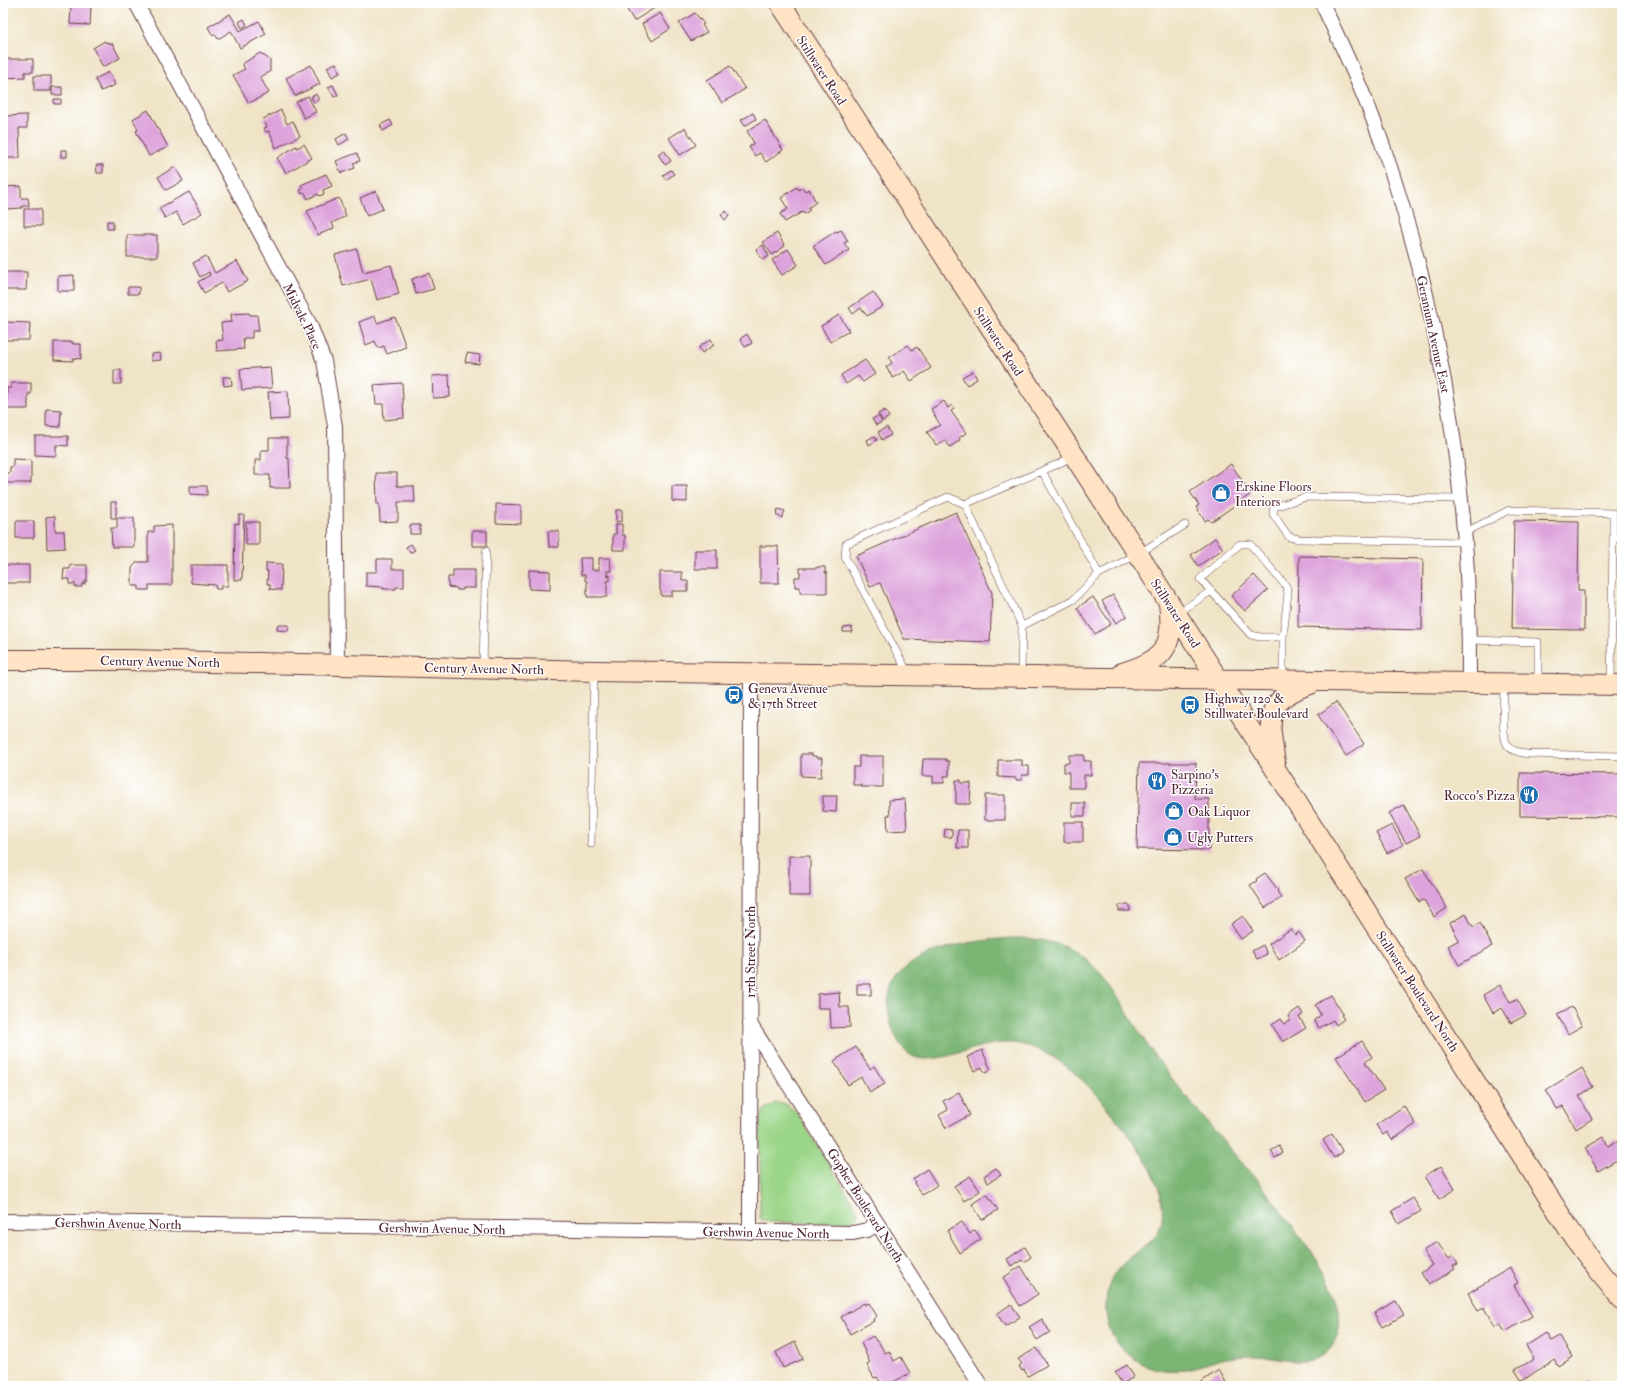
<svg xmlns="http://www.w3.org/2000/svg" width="1625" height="1389" font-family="'IM FELL Double Pica',serif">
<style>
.green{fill:#9bd588;stroke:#727a5a}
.forest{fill:#7cb674;stroke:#636a50}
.building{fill:#dda3db}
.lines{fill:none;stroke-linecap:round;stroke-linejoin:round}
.lane-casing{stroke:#633d42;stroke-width:8}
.street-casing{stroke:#633d42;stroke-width:16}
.secondary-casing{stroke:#633d42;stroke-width:22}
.lane{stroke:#fff;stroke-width:7}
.street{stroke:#fff;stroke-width:14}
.secondary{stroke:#fee4c5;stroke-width:20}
.labels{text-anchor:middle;stroke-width:3;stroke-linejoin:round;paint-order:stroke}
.street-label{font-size:13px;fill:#4a1f2b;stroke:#fff}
.poi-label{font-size:13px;fill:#4a1f2b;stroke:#fff;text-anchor:start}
</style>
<rect width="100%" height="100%" fill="#fff"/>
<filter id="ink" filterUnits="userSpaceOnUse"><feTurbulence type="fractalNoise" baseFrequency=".025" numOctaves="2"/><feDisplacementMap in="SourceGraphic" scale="8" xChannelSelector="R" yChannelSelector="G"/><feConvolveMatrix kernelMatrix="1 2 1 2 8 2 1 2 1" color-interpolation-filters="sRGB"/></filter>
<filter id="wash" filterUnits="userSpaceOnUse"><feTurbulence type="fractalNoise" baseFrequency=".012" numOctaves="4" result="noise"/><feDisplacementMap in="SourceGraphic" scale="16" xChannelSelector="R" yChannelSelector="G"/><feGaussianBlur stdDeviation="0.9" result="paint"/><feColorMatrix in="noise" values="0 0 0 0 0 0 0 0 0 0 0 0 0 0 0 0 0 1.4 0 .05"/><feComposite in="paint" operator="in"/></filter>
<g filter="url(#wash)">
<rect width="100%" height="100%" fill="#f0e4c7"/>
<path class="green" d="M775,1103L786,1104L796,1112L857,1209L858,1215L853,1221L846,1223L769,1222L764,1221L760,1218V1121L764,1110Z"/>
<path class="forest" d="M1012,938C1038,938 1063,942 1083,957C1106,975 1119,998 1133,1022C1143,1039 1155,1056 1167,1072C1209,1128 1259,1178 1299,1235C1311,1251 1323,1267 1331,1286C1339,1303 1344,1325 1334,1343C1318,1374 1279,1356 1252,1356C1242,1356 1232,1357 1222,1359C1203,1364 1184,1373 1164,1370C1146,1368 1130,1358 1119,1345C1109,1333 1105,1318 1106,1303C1108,1252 1157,1255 1162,1220C1167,1182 1135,1142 1112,1114C1089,1085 1058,1050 1018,1044C1009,1042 998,1043 989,1045C968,1048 927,1068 909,1054C898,1046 891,1028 889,1015C879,951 967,941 1012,938Z"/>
<g id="blocks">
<path class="building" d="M630,3H658L659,5L634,21L625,6Z
M71,6L91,7L90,25L70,24Z
M660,13L670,29L652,41L642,24Z
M695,13L704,24L702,25L707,32L691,41L679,23Z
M230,14L240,31L259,21L266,34L240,48L231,31L218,39L215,34L213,36L208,27Z
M244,19L247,25L242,28L239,22Z
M105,41L106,43L109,42L110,44L112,43L120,58L103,67L93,48Z
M260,53L270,60V72L260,77L269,93L249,103L233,75L245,69L242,64Z
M3,59H33V72H25V77L3,78Z
M336,63L340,73L332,77L327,67Z
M311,65L320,84L295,96L286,78Z
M730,66L745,89L722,103L707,80Z
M109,72L115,85L101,91L95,79Z
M34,76H51V91H34Z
M333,85L338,95L334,97L328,87Z
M52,87H62V95H52Z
M316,94L319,100L314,102L311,97Z
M308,96L316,112L304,118L296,102Z
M54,99H61V104H54Z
M148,110L168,147L149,156L136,131L138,130L133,119Z
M281,110L287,124L293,121L300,136L276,148L269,131L266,132L264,128L267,127L263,119Z
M753,113L756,119L745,126L741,120Z
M27,115V128H19L20,158H4L3,116Z
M390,120L393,125L383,131L380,125Z
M765,120L783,150L766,162L760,153L755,156L749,147L754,143L747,131Z
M685,128L696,145L680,155L669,138Z
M346,133L349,139L339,145L336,139Z
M304,144L312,158L286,173L277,158L296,146L297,148Z
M61,150H67V157H61Z
M664,150L671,161L665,165L658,154Z
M357,153L360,161L353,163L355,168L341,173L336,161Z
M96,165H103V173H97Z
M175,167L183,181L166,190L158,177Z
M671,170L674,174L666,180L663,175Z
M326,174L332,186L323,190L324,194L319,196L318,194L308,199L305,193L302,194L300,190L303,189L301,185Z
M21,186V198H28L29,206H22V208L5,209V200H3L4,187Z
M797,187L799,190L802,187L805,191L809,189L816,202L808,208L810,210L804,214L802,212L785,222L780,214L788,209L781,198Z
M376,191L383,209L367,216L360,198Z
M189,192L202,213L183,224L176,212L165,218L159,208Z
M339,198L346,216L332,223L334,228L318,235L307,211Z
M24,209H41V226H24Z
M726,211L729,215L725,220L721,215Z
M107,221H113V229H107Z
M841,230L848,241L844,243L849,250L826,265L813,246L836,231L837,232Z
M777,233L785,246L772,255L763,242Z
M127,235H157V257H127Z
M763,245L769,256L763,260L756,250Z
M357,249L363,272L391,265L399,294L377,300L371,279L343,286L335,255Z
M788,249L798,265L782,275L772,260Z
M206,256L215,273L237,261L248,281L227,292L222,283L204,293L198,282L210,275L209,272L200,277L193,263Z
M5,272H27L26,290H5Z
M429,273L434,289L416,294L412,279Z
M74,275V291H58V276Z
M128,287H139V294H128Z
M873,292L883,306L867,316L861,308L853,314L849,308Z
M249,313L250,315H257L259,331H252V338H243L244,349L217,351L216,341L223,340L221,323L232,322L231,314Z
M839,315L849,331L830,342L821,326Z
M375,316L377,323L395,317L406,347L387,354L384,346L378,348L375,341L366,345L359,322Z
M5,322L30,323L29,340H3V329H5Z
M747,334L752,343L745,347L740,339Z
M711,339L714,345L702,353L699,347Z
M54,342H73V344H81V359L73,358V361L54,360Z
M908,345L912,350L917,347L931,368L911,381L904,371L893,378L886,367L892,363L889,358Z
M160,353L161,360L151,361V354Z
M467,353L480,355L479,364L465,362Z
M865,360L875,374L863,382L858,376L846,384L841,375Z
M270,367L272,388L242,390L240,369Z
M114,370H121V384H114Z
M973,371L977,379L967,385L962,377Z
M449,375L450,397L433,398L432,376Z
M223,377H231L232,385L224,386Z
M11,383H31V394H28V409H7V388H11Z
M402,383L404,418L384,420L383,404H376L374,385Z
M288,391L289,419L270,420L268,392Z
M944,401L948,408L952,405L954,409L951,411L966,433L959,438L960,440L950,447L945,440L936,445L927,432L940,425L931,409Z
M46,409L61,410L60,427L46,426Z
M885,410L889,417L883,421L878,414Z
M878,416L882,422L876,425L872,419Z
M887,427L891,435L882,440L878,432Z
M35,436H68V446L56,445V456L35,455Z
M874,436L877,440L869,445L867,440Z
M269,438H287V458H289L290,488H270V475H255V460H261V450H269Z
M13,459L31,460V483H6V473H10V467H13Z
M1231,464L1251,494L1211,522L1208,519L1205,521L1196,507L1199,505L1190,492Z
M376,473H397V486H414L415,502H398V521L380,522L379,504H377Z
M190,486H207V495L190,494Z
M672,486H687V502L672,501Z
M111,502H116V518H111Z
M496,504L521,505V524L496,523Z
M778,509L785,511L782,518L776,515Z
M616,510H622V521L616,522Z
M956,512L992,593L990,642L904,639L880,583L870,587L856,556Z
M239,515H244L242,580H234L235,523L239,524Z
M55,516V531H64L65,548L47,549L46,517Z
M117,518H134V547H112L111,528H117Z
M16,521H34V538H16Z
M1514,521L1579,522L1578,590H1584V630L1512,629Z
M246,522H259V545H246Z
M616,524H622V535H625V550H613V534H616Z
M172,525V585H149V590H139V586H132V568L137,562H148V532H154V526Z
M410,525H420V534H410Z
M472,531H487V546H472Z
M548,531H559V547H549Z
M1215,538L1223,549L1198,566L1191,555Z
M411,544L415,550L410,553L406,547Z
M760,546H778L779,583H760Z
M695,550H717V569H695Z
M1299,556L1423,559L1422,630L1298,627Z
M580,558H592V570H599V558H610L611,571H607V576L610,575V581H607V597H587V581H585V575H581Z
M377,559H392V569H404V587H396V589H383V587L366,586V572H377Z
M266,563L282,564L281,590L270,589V584H267L268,571H266Z
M3,565H29V583H3Z
M70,565H87V581H85V584H82V587H75V584H69L70,579H63L64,569H70Z
M191,565H228V586H221V589H216L215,585L191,583Z
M817,567H825V573H827V593H800V587H795V577H800V568H817Z
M453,570H475V588H463V590H457V588L448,587V577H453Z
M529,570L550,571V590L529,589Z
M660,572H682V581H688V591H672V596H661V591H660Z
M1254,575L1268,590L1245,611L1231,596Z
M1113,595L1127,616L1116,623L1102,601Z
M1093,597L1111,624L1095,634L1077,608Z
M277,625H289L288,631L277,630Z
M852,627V632H843V628Z
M1336,702L1364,744L1346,756L1318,715Z
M801,754H812V756H816V758H822L821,777L801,776Z
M1069,755H1084V761H1091V775H1084V788H1069V772H1064V763H1069Z
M859,756H883V787H861V785H853V767H859Z
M923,759H946V761H949V776H944V783H933V776H922Z
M998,760H1022V766H1029V775H1022V780H1016V778L998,777Z
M1139,763H1196L1195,799H1209V850L1137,849Z
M1520,773L1622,774V817L1520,816Z
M956,780H961V783H971L970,804H956Z
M985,795H1005V820H985Z
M823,796H837L836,812L823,811Z
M905,799L907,830L888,831L887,815H890L889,800Z
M1072,803H1085V816H1072Z
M1404,805L1420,836L1406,843L1389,813Z
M1064,822H1083V842H1064Z
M1392,825L1403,845L1387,853L1376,833Z
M945,829L952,830V837H944Z
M958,830H968V848H957Z
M789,856H810V896H789Z
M1423,869L1447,908L1434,917L1424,900L1419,902L1405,879Z
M1265,873L1278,890L1277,891L1281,898L1265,908L1250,885L1257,881L1256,879Z
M1119,905H1130V911H1119Z
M1466,914L1473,927L1480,923L1492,946L1459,965L1448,946L1459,940L1450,923Z
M1243,916L1253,931L1241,939L1231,924Z
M1291,929L1295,935L1299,932L1305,941L1279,960L1269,944Z
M1263,945L1267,954L1257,959L1252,951Z
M857,984H871V995H857Z
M1500,985L1510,1002L1517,999L1526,1015L1511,1023L1502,1008L1493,1013L1483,995Z
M839,992L840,1007H849L850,1027L831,1028L830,1008H818V994Z
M1331,995L1343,1014L1341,1015L1344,1019L1336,1025L1333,1020L1319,1028L1314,1020L1321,1015L1315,1005Z
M1572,1007L1582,1026L1568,1034L1557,1014Z
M1299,1008L1303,1014L1299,1017L1306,1028L1283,1042L1272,1025L1281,1019L1284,1024L1291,1020L1288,1016Z
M1362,1041L1372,1057L1365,1062L1384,1090L1365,1102L1336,1057Z
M856,1047L870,1069L874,1066L885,1084L870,1092L861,1077L848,1085L834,1061Z
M982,1050L991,1070L985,1073L982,1067L974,1071L967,1057Z
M1582,1068L1593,1087L1579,1096L1592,1119L1576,1129L1563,1106L1557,1109L1546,1090Z
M959,1092L970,1115L946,1128L939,1115L948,1110L943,1101Z
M1404,1106L1416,1124L1392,1140L1387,1132L1383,1135L1376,1125Z
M1332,1134L1343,1152L1334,1158L1323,1140Z
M1604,1137L1608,1146L1616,1141L1622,1151V1157L1598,1171L1585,1148Z
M1279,1146L1283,1153L1275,1158L1271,1151Z
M1441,1166L1455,1189L1439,1199L1425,1176Z
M996,1168L1001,1175L988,1183L984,1176Z
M927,1169L937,1185L922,1195L914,1183L915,1182L913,1179Z
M970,1176L980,1191L964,1201L954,1186Z
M987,1194L998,1210L982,1220L972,1204Z
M1413,1198L1421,1211L1399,1224L1392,1211Z
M962,1222L970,1234L975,1230L981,1239L960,1253L947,1231Z
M1437,1242L1449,1259L1453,1256L1458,1264L1453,1266L1455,1269L1429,1285L1421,1273L1432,1265L1423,1251Z
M1025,1247L1031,1257L1024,1262L1022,1260L1011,1266L1007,1259Z
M1021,1266L1038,1294L1020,1306L1003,1278Z
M1510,1268L1518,1283L1514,1285L1532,1316L1505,1332L1500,1324L1495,1327L1484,1308L1478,1311L1468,1293Z
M1396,1301L1404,1315L1382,1327L1374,1313Z
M864,1303L865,1305L869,1303L877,1316L873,1319L874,1321L850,1334L841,1317Z
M1011,1304L1020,1317L1005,1326L997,1314Z
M1042,1319L1050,1332L1037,1340L1029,1327Z
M1546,1333L1551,1341L1560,1336L1572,1357L1558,1366L1554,1359L1522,1381L1515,1370L1534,1359L1526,1346Z
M873,1336L877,1342L878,1341L885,1353L889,1351L894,1361L901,1357L910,1373L886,1386H883L877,1377L874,1378L867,1365L870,1363L861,1343Z
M795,1342L803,1359L783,1368L776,1352Z
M1037,1348L1047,1365L1028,1376L1024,1370L1022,1371L1019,1366L1022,1364L1018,1359Z
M1127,1365L1134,1377L1122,1384L1115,1372Z
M1219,1370L1228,1386H1197L1196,1385Z
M1589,1380L1593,1386H1580Z"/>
</g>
</g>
<g filter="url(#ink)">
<use href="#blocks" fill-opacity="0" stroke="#633d42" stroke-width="1"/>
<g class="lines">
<g class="lane-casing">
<path id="lane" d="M1073,456L1058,464L965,504L1022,626L1073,600L1099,574L1138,554L1185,525
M1042,471L1099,574
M1461,499L1306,497L1274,507L1273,514L1289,537L1299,539L1465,542
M1464,533L1509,510L1613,513V538
M1178,613L1211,591
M1469,640L1538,642V683
M483,666L486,551
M908,673L845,557L846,544L948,497L965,504
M1021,675L1022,626
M1283,680V637L1288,593L1286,586L1250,544H1240L1200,579L1251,635L1260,637H1283
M1611,683L1613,538H1622
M1504,685C1504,699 1501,734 1507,744C1511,751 1518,752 1526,754L1622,756
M591,844L594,673"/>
</g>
<g class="street-casing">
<path id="street" d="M136,3L310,325L324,361L335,426L337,664
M1322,3C1344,50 1366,97 1383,146C1427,274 1454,407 1465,542C1469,589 1469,636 1469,683
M750,1024L981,1386
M3,1221L853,1233L867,1230L878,1224
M750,1232L751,672"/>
</g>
<g class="secondary-casing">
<path id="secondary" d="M780,3L1138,554L1576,1240L1601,1274L1622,1299
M3,660H128L594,671L1622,685
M1122,673C1164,661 1175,647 1169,603
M1275,763C1269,721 1262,700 1310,684"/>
</g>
<use href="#lane" class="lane"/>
<use href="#street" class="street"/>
<use href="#secondary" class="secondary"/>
</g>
</g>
<defs>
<g id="shop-disc" transform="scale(1)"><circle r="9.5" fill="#1f6fb2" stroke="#fff"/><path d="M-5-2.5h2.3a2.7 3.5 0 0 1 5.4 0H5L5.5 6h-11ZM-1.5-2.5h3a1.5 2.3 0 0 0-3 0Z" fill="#fff"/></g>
<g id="bus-disc" transform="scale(1)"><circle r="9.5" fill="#1f6fb2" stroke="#fff"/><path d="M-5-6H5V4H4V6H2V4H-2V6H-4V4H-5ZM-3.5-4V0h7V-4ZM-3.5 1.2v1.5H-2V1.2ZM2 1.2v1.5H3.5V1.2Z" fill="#fff"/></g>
<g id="restaurant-disc" transform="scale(1)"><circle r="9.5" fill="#1f6fb2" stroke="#fff"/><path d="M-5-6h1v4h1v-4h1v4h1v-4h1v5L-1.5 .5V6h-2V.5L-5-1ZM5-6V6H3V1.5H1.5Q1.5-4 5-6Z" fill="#fff"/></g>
</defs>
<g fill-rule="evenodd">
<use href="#shop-disc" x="1221" y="493"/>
<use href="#bus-disc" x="734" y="695"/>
<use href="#bus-disc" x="1190" y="705"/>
<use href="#restaurant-disc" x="1157" y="781"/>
<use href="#restaurant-disc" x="1529" y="795"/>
<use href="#shop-disc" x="1174" y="811"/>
<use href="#shop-disc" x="1173" y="837"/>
</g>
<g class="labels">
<g class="street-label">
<text transform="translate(822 70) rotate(57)" y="5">Stillwater Road</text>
<text transform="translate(303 316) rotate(64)" y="5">Midvale Place</text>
<text transform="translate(1434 334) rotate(78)" y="5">Geranium Avenue East</text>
<text transform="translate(999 341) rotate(57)" y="5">Stillwater Road</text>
<text transform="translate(1176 613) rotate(57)" y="5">Stillwater Road</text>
<text transform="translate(160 661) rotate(1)" y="5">Century Avenue North</text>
<text transform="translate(484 668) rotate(1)" y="5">Century Avenue North</text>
<text transform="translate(750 952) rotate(-90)" y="5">17th Street North</text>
<text transform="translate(1418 991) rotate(57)" y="5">Stillwater Boulevard North</text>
<text transform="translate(866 1205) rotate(58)" y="5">Gopher Boulevard North</text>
<text transform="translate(118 1223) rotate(1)" y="5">Gershwin Avenue North</text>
<text transform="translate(442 1228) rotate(1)" y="5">Gershwin Avenue North</text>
<text transform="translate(766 1232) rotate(1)" y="5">Gershwin Avenue North</text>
</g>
<g class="poi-label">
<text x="1235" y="491">Erskine Floors<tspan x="1235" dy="15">Interiors</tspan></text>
<text x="748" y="693">Geneva Avenue<tspan x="748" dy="15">&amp; 17th Street</tspan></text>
<text x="1204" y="703">Highway 120 &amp;<tspan x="1204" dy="15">Stillwater Boulevard</tspan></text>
<text x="1171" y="779">Sarpino's<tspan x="1171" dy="15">Pizzeria</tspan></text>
<text x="1515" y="800" text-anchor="end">Rocco's Pizza</text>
<text x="1188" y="816">Oak Liquor</text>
<text x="1187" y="842">Ugly Putters</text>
</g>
</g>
<rect width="1625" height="1389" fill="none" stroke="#fff" stroke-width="16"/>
</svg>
